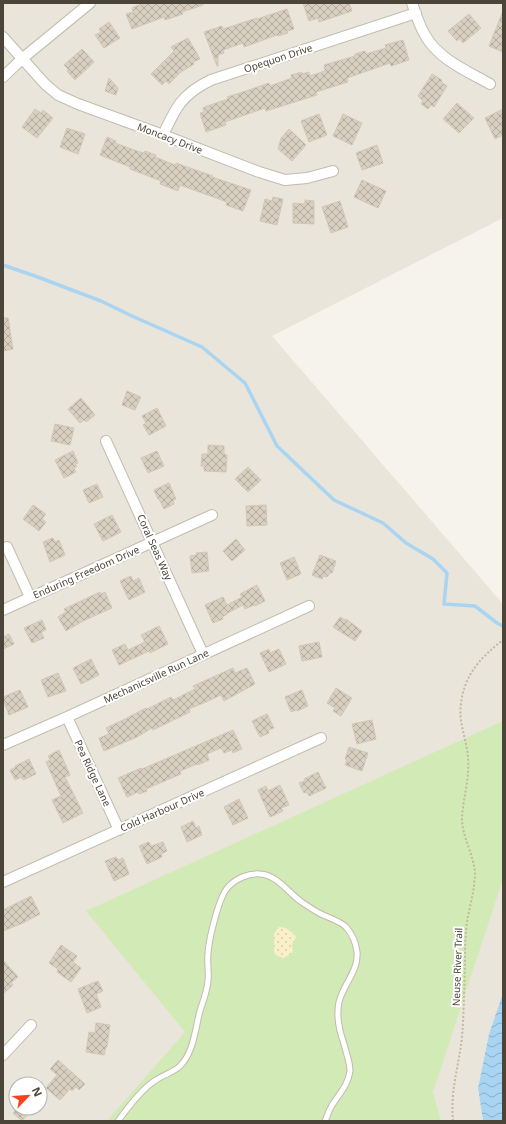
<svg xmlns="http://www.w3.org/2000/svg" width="506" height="1124" font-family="'Noto Sans',sans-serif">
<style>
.residential{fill:#eae5da;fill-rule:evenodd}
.grass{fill:#d2eab5}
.sand{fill:url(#sand-dots)}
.water{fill:url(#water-waves)}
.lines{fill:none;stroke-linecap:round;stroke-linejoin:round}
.stream{stroke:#a9d4f2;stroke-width:3.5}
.building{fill:url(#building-cross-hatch);stroke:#d3c7b4}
.service-casing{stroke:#c2bbae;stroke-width:7}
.minor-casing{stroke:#c2bbae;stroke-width:12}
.path{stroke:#c4b79f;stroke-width:2;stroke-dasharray:2 2;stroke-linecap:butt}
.service{stroke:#fff;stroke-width:5}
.minor{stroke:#fff;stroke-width:10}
.labels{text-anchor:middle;stroke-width:4;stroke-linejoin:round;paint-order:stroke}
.street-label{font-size:10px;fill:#4b4439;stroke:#fff}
</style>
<defs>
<pattern id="sand-dots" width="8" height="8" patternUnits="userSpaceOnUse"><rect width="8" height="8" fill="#f9efc9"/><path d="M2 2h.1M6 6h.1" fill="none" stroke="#d7cead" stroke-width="1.8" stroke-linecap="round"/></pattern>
<pattern id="water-waves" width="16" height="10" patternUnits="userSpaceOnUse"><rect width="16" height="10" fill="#a9d4f2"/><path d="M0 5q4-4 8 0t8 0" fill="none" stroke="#8caec5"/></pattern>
<pattern id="building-cross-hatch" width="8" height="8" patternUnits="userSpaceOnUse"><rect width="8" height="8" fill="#d8cfc1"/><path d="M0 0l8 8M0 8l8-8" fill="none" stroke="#b1aa9e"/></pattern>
</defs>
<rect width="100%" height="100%" fill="#f6f3ec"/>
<path class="residential" d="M3,3H503V218L272,336L503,604V993L489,1034L478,1088L483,1121H3ZM16,1084H40V1108H16Z"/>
<path class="grass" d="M503,721V879L433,1092L441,1121H107L185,1032L86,911Z"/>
<path class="sand" d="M279,927C285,926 293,932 296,937L292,945L293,950L291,954L283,958L276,955L274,952V934Z"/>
<path class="water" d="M503,993V1121H483L478,1088L489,1034Z"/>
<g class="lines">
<path class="stream" d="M3,265L35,276L101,301L132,316L202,347L245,383L277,446L334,500L383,523L406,543L433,559L447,573L444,604L475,606L497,623L503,626"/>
</g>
<path class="building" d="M144,3H203V5L182,12L183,14L165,20L164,17L132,29L126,14L133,12L132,8L134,7Z
M303,3H349L352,11L319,22L318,18L309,21Z
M287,9L294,29L287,31L288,33L278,36L277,35L244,47L243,43L223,50L224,53L218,55V66H217L204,32L222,26L223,29L257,18V19Z
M503,11V52L489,46Z
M469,14L481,28L463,43L459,38L457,41L448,31Z
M109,22L120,38L104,48L95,35L101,32L99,29Z
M188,38L200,59L193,62L194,64L181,72L169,84L166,81L162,85L151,74L174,51L171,47Z
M403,40L409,60L391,66L390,63L347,78L348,82L316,92L317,95L266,111L265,108L225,122L226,125L206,132L200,113L204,112L203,108L207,106L228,99L227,97L246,91L269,83L270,86L292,78L291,75L302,72V74L309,72L310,76L325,71L324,65L355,56V54L365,51L366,54L386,48L385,45Z
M82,49L94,62L75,80L67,71L68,69L64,65Z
M432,74L442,80L441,82L447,86L434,107L431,105L428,109L421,104L423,101L418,96Z
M109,78L118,88L116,95L105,91Z
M457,103L474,118L459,133L443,119Z
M35,109L41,113L43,110L53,118L37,138L22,127Z
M503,109V135L495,139L485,118Z
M319,114L327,135L309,142L301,121Z
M343,114L362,123L352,145L333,136Z
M67,128L85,134L78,154L60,147Z
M289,129L306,145L292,161L278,149L281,138Z
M107,137L116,141L115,143L137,151L144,153L145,151L156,155L155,157L175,165L176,163L213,176L212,177L251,190L243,211L226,205L227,202L180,185L178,191L160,184L161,181L130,169V167L100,155Z
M377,145L383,163L362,170L356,153Z
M362,180L386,191L378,208L354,197Z
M273,197L283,199L277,225L260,221L265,199L272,201Z
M305,200L314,201V224L293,223V203L305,204Z
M340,201L348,227L331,233L322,207Z
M3,318H8L13,349L3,351Z
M127,391L141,397L135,410L122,405Z
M81,398L95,415L86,422L84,420L80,423L68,409Z
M157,408L166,426L149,435L143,425L146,423L142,416Z
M55,424L74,428L70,445L51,441Z
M208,445L224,446V454L227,455L226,472L204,471V466H201L202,454H208Z
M73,451L78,463L75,464L77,466L74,468L76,472L64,478L55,460Z
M157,451L164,466L148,473L141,458Z
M248,467L261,480L248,492L235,479Z
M169,483L176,499L173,500L174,504L164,509L159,499H158L154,490Z
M97,484L103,497L89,503L83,490Z
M33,505L46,514L42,519L46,522L39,531L23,519Z
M266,505L267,525L247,526L246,506Z
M112,515L121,532L103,541L94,524Z
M53,538L55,542L59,540L65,555L50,562L43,542Z
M236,539L245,550L232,561L223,551Z
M207,552L209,571L192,573L190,556L197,555L196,553Z
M320,555L336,561L332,573H330L327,577L323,576L322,579L312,575Z
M294,557L301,574L287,580L280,563Z
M131,576L133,581L139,578L145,592L129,600L120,581Z
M257,585L265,601L255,606L254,605L245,609L243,605L226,614V615L222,617L223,619L213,623L205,605L223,597L227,605L242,597L240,594Z
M100,592L101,594L105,592L112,608L83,621L66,631L58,617L66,612L64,609Z
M340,617L345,620L346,619L362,631L355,641L333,627Z
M42,620L46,630L41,632L44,638L32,643L24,628Z
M159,626L168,644L150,653L149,651L119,665L112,650L125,644L128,650L145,642L141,635Z
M9,634L14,644L3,649V637Z
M319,642L322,657L302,661L299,646Z
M269,649L270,653L279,649L286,664L269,672L260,653Z
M91,659L99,675L81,684L73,668Z
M233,668L235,673L247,668L255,684L224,701L221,695L206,702L189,709L190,712L153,730L152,728L137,737L104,751L99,738L109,734L106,728L125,719L146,708L147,709L171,697L173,700L195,689L193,686Z
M58,673L66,691L48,697L41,680Z
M336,688L352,698L341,716L333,711L335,708L327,703Z
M20,690L28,707L9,715L3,700V697Z
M302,690L308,706L297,711V710L291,712L285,697Z
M267,714L274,728L268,730L269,733L260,737L252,721Z
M372,720L376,739L357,744L352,724Z
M233,730L242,749L233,753L232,750L224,753L221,748L207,754L209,760L198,765L197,764L180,771L181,774L146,789L147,791L139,794L138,792L127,797L118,778L141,768L142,769Z
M349,747L368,753L362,771L345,765L347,760L345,759Z
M59,750L70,775L65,777L83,813L63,823L52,800L61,796L46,762L50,760L48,756Z
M29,759L36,774L23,780L22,777L15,780L10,770L16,767L15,766Z
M318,772L326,788L309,796L307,792L304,793L299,783L305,781L304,779Z
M280,785L289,805L281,808L283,811L270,817L258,790L266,786L268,791Z
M239,799L248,818L233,825L224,807Z
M193,821L196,828L199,826L202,835L187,842L181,827Z
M149,842L151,846L163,842L167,851L161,854L162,857L147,864L139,846Z
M116,857L118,860L123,858L129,874L114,881L105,861Z
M31,896L40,914L23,923L3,931V910Z
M61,945L77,956L73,962L81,968L71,982L57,972L58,969L49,963Z
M3,960L18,977L11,983L13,985L3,994Z
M98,981L103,991L96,994L101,1007L87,1013L78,989Z
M96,1023L110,1025L107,1047H106L104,1055L86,1052L89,1032L96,1033L95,1031Z
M58,1060L85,1084L79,1090L76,1087L72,1091L70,1089L60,1100L46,1088L57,1075L50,1069Z
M17,1108H34L22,1121L13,1113Z"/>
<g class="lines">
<g class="service-casing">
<path id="service" d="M118,1121C126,1110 144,1087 156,1080C163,1075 174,1072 180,1066C194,1052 195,1029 200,1011C203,1001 207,992 208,981C209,972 207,963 208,953C209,939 219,895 229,886C237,878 249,873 260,874C278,875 289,894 303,903C309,907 315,911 321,914C329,918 340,921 346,927C352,934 356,943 357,952C359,970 343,985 339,1002C336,1016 339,1030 344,1044C346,1053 350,1062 350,1071C348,1087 336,1097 330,1109C328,1113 327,1117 325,1121"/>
</g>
<g class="minor-casing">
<path id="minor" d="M412,3C416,14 419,25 425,35C438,59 467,71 490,84
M3,37L45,84L58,95L78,104L163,135L259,172L285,180L307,178L333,171
M3,77L23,58L90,3
M163,135C176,107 182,94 211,80L416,13
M106,441L203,654
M7,547L30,597
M3,610L212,515
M67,717L119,830
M3,745L67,717L309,606
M3,882L321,738
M3,1055L31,1025"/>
</g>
<path class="path" d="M453,1121C450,1090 459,1066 462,1037C464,1013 464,988 465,964C465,953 465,942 466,931C467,916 472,901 474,886C474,882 475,878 475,874C474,854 462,838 462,818C463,798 470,778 468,758C467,740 458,722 461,704C464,675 481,657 503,640"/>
<use href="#service" class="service"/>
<use href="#minor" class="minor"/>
</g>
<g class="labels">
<g class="street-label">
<text transform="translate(278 58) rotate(-18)" y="4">Opequon Drive</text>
<text transform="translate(170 138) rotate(21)" y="4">Moncacy Drive</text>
<text transform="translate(155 547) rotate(66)" y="4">Coral Seas Way</text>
<text transform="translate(86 572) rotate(-24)" y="4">Enduring Freedom Drive</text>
<text transform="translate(156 676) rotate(-25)" y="4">Mechanicsville Run Lane</text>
<text transform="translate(93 773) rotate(65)" y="4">Pea Ridge Lane</text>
<text transform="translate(162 810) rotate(-24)" y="4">Cold Harbour Drive</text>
<text transform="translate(457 967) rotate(-88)" y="4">Neuse River Trail</text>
</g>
</g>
<rect width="506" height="1124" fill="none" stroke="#4b4439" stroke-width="8"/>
<g transform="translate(28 1096) rotate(65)"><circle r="19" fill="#ffffff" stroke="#b7b4b0"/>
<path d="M0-3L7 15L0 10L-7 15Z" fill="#fc3f1d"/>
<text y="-6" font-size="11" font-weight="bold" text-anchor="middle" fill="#4b4439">N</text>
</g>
</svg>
